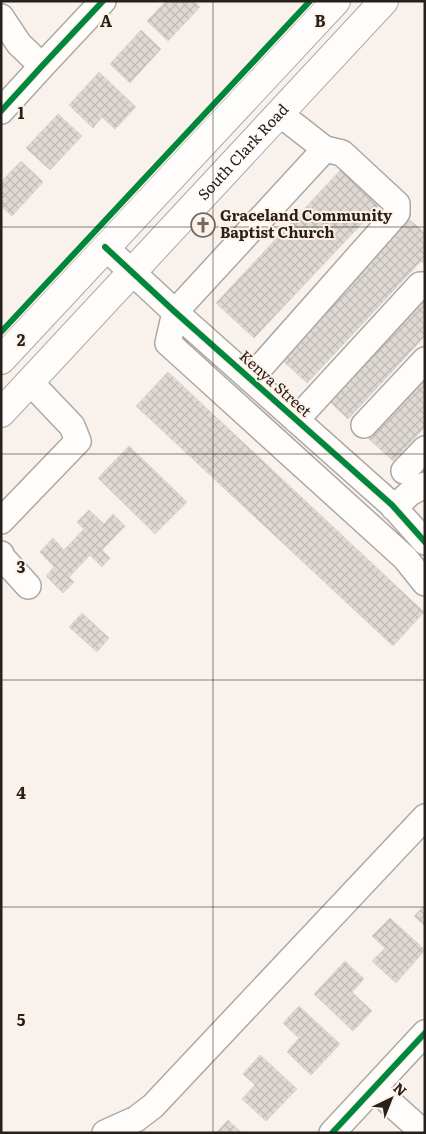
<svg xmlns="http://www.w3.org/2000/svg" width="426" height="1134" font-family="Literata,serif">
<style>
.building{fill:url(#building-cross-hatch);stroke:#dad4d0}
.lines{fill:none;stroke-linecap:round;stroke-linejoin:round}
.minor-casing{stroke:#ada8a3;stroke-width:28}
.major-casing{stroke:#ada8a3;stroke-width:30}
.minor{stroke:#fefdfc;stroke-width:25}
.major{stroke:#fefdfc;stroke-width:28}
.cycleway-casing{stroke:#fff1e6;stroke-width:9}
.cycleway{stroke:#00873e;stroke-width:6}
.grid{fill:none;stroke:#26211d;stroke-width:1;stroke-opacity:0.55}
.labels{text-anchor:middle;stroke-width:4;stroke-linejoin:round;paint-order:stroke}
.street-label{font-size:15px;fill:#26211d;stroke:#fff1e6}
.poi-label{font-size:15px;font-weight:bold;fill:#26211d;stroke:#fff1e6;text-anchor:start}
.grid-label{font-size:16px;text-anchor:middle;font-weight:bold;fill:#26211d;stroke:#fff1e6;stroke-width:4;stroke-linejoin:round;paint-order:stroke}
</style>
<defs>
<pattern id="building-cross-hatch" width="8" height="8" patternUnits="userSpaceOnUse" patternTransform="scale(1.25)"><rect width="8" height="8" fill="#dfd9d4"/><path d="M0 0l8 8M0 8l8-8" fill="none" stroke="#bfbab6"/></pattern>
</defs>
<rect width="100%" height="100%" fill="#f9f2ec"/>
<path class="building" d="M166,1H194L200,7L168,41L147,21Z
M141,30L161,49L130,83L110,64Z
M99,72L136,107L115,129L102,117L93,128L69,105Z
M58,114L82,136L50,170L26,148Z
M21,161L43,182L12,216L1,206V182Z
M348,162L386,198L254,338L216,303Z
M410,220L425,233V264L421,261L307,383L281,359Z
M425,297V336L348,419L328,400Z
M168,372L424,612L393,646L136,406Z
M425,373V427L393,461L366,436Z
M129,446L187,502L155,534L98,478Z
M89,510L104,524L113,514L125,526L102,550L110,558L102,567L90,555L69,577L74,582L63,593L46,576L54,567L40,552L53,538L64,550L84,529L77,522Z
M82,613L109,638L97,652L69,627Z
M423,907L425,909V926L414,916Z
M390,918L425,950L396,983L372,961L385,948L372,936Z
M345,961L364,979L352,992L372,1011L353,1031L314,994Z
M299,1006L340,1044L311,1075L287,1052L299,1038L283,1023Z
M260,1055L297,1089L266,1121L242,1099L255,1085L243,1074Z
M228,1120L242,1133H216Z"/>
<g class="lines">
<g class="minor-casing">
<path id="minor" d="M1,17L19,44L42,66
M1,111L42,66L103,1
M325,149L175,312L168,343L405,558L425,583
M105,247L175,312L392,505L425,542
M250,379L397,213V204L342,153L325,149L280,114
M296,420L420,285H425
M364,425L425,360
M404,471L425,449
M394,508L410,493L425,485
M1,521L78,441L72,426L30,382
M1,554V556L28,586
M374,1088L424,1133
M105,1133L136,1119L153,1106L425,817
M332,1133L425,1033"/>
</g>
<g class="major-casing">
<g id="major">
<path d="M1,360L336,1"/>
<path id="s1" d="M1,413L384,1"/>
</g>
</g>
<use href="#minor" class="minor"/>
<use href="#major" class="major"/>
<g class="cycleway-casing">
<path id="cycleway" d="M1,111L42,66L103,1
M105,247L175,312L392,505L425,542
M1,332L310,1
M332,1133L425,1033"/>
</g>
<use href="#cycleway" class="cycleway"/>
</g>
<path class="grid" d="M213,1V1133M1,227H425M1,454H425M1,680H425M1,907H425"/>
<defs>
<g id="church-ring" transform="scale(1.25)"><circle r="9.5" fill="#fff1e6" stroke="#706a65" stroke-width="1.5"/><path d="M-1.2-6h2.4v3.5h3.3v2.4h-3.3V6h-2.4V-.1h-3.3v-2.4h3.3Z" fill="#706a65"/></g>
</defs>
<g fill-rule="evenodd">
<use href="#church-ring" x="203" y="225"/>
</g>
<g class="labels">
<g class="street-label">
<text dy="5" stroke="none"><textPath href="#s1" startOffset="356">South Clark Road</textPath></text>
<text transform="translate(275 384) rotate(42)" y="5">Kenya Street</text>
</g>
<g class="poi-label">
<text x="220" y="221">Graceland Community<tspan x="220" dy="17">Baptist Church</tspan></text>
</g>
</g>
<g class="grid-label">
<text x="106" y="27">A</text>
<text x="320" y="27">B</text>
<text x="21" y="119">1</text>
<text x="21" y="346">2</text>
<text x="21" y="573">3</text>
<text x="21" y="799">4</text>
<text x="21" y="1026">5</text>
</g>
<rect width="426" height="1134" fill="none" stroke="#26211d" stroke-width="5"/>
<g transform="translate(391 1099) rotate(43)" stroke="#fff1e6" stroke-width="4" paint-order="stroke">
<path d="M0-4L9 19L0 12L-9 19Z" fill="#26211d"/>
<text y="-8" font-size="14" font-weight="bold" text-anchor="middle" fill="#26211d">N</text>
</g>
</svg>
